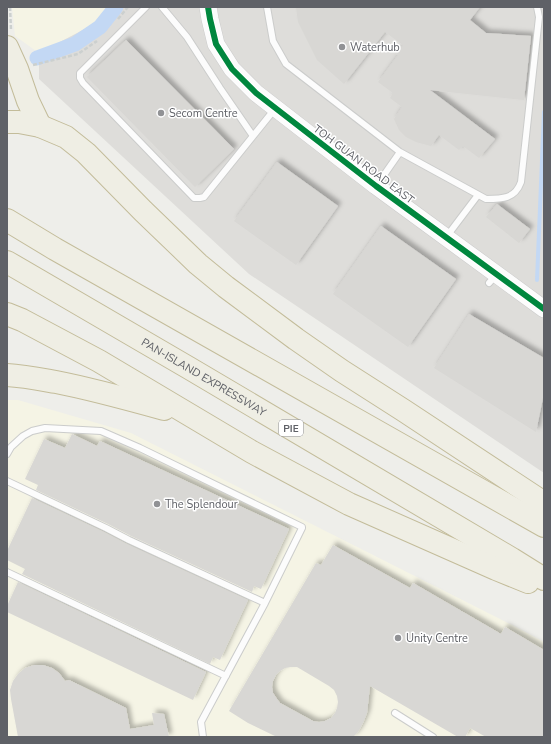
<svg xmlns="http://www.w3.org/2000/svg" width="551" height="744" font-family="'Nunito Sans',sans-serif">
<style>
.commercial{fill:#f5f4e5}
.industrial{fill:#deddda}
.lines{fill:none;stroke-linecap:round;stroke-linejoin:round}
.stream{stroke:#c3d8f4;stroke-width:4}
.canal{stroke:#c3d8f4;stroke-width:15}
.building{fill:#d8d7d4;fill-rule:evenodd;filter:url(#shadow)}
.lane-casing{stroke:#cbcccb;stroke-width:8}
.secondary-casing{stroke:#cacaca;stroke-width:18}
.highway-casing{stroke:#c3bc9a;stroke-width:24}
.path{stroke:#ccd0cf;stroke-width:2.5;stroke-dasharray:4 2;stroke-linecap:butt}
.lane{stroke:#fcfcfc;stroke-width:6}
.secondary{stroke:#fcfcfc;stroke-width:17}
.highway{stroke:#efeee4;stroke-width:22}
.cycleway-casing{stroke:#fff;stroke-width:8}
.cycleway{stroke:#00873e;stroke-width:6}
.poi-dot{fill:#919295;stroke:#fff;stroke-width:1.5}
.labels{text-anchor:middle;stroke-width:3;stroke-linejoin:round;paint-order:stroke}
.shield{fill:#fff;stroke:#8f9095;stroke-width:1}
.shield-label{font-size:10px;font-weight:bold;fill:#5f6167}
.poi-label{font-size:11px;fill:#5f6167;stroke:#fff;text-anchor:start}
.street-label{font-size:11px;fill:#5f6167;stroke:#fff}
</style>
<defs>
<filter id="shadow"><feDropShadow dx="3.5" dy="-3.5" stdDeviation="2" flood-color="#0004"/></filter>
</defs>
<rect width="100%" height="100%" fill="#eeeeea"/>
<path class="commercial" d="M12,7H110L98,22L39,53L15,36Z
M7,400H18L131,433L514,626L544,642V737H7Z"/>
<path class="industrial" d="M110,7H544V473L249,274L39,79V53L98,22Z"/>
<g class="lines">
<path class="stream" d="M537,280L544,112"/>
<path class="canal" d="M37,58L75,44L100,27L116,7"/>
</g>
<path class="building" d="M296,7H480L470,20L486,33L531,36L524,100L430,90L495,139L479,158L463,146L459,150L439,135L431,146L416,142L406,137L399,130L394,119L402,107L390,98L393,93L378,82L398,55H396L403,45L385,32L344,84L317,60L298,22Z
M126,40L234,149L195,187L87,77Z
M277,162L338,206L296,265L234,221Z
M497,204L530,229L519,243L486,217Z
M381,226L456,279L408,347L333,294Z
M469,314L544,358V393L536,432L434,368Z
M72,434L97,446L100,441L289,529L261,589L254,586L252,592L131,536L108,524L36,490L38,485L25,479L44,439L65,448Z
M32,498L104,532L127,544L248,600L220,660L213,657L210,664L22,574L25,569L7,560V551Z
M333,545L410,588L413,583L501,634L505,627L544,650V737H486L470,728L465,737H458L370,686L367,713L363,723L358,732L353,737H277L248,723L229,711L316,563L321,565ZM291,667H297L329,686L334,690L337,696L338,702L337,708L335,713L331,718L325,721L319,722L313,721L280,703L277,699L273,693L272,687L273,681L276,675L280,671L285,668Z
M18,582L206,672L193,700L7,612V606Z
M34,665H43L52,668L59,673L65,681L69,680L126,708L130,729L154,725L152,713L164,714L169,737H18L11,699L10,690L13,681L18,674L25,668Z"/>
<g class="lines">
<g class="lane-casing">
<path id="lane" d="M146,7L80,73V78L83,83L194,198H200L204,197L274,110
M162,7L187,37L220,88L253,136
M267,7L273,41L286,64L400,152L486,199C502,199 515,199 521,182L539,17L537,7
M377,185L400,152
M447,236L478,195
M489,283L496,275
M7,454L11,447L23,436L32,431L45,428L101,431L140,448L302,527V528L265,603L201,722L203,737
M7,481L106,528L129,540L265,603
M7,572L226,676
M395,713L433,737"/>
</g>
<g class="secondary-casing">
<path id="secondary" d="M208,7L210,19L216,44L232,69L256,93L376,186L544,309"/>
</g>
<g class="highway-casing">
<g id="highway">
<path d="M7,47L17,69L28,101L40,126"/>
<path d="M7,122H19L40,126L66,137L86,153L143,211L198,264L226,287L296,339L342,371L403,410L544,503"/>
<path d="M7,220L55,249L544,526"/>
<path id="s1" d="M7,262L189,368L512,559L544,579"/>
<path d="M7,314L22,320L99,361L252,452L349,504L496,569L528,582"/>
<path d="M7,375C24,376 39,379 56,382C92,389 128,399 164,409"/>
</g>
</g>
<path class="path" d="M10,7L11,30
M118,19L128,7
M33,65L78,54L97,41"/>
<use href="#lane" class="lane"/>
<use href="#secondary" class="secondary"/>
<use href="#highway" class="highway"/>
<g class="cycleway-casing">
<path id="cycleway" d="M208,7L210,19L216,44L232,69L256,93L376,186L544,309"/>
</g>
<use href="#cycleway" class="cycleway"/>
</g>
<g class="poi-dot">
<circle cx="342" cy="47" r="4"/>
<circle cx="161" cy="113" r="4"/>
<circle cx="157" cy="504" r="4"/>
<circle cx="398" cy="638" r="4"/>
</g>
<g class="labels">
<rect class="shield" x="279" y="420" width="24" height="16" rx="3"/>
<g class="shield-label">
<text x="291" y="432">PIE</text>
</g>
<g class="poi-label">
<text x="350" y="51">Waterhub</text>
<text x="169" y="117">Secom Centre</text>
<text x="165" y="508">The Splendour</text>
<text x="406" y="642">Unity Centre</text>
</g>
<g class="street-label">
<text transform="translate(364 164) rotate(37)" y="4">TOH GUAN ROAD EAST</text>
<text dy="4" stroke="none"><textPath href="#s1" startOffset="228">PAN-ISLAND EXPRESSWAY</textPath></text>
</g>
</g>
<rect width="551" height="744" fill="none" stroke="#5f6167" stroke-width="16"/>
</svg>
